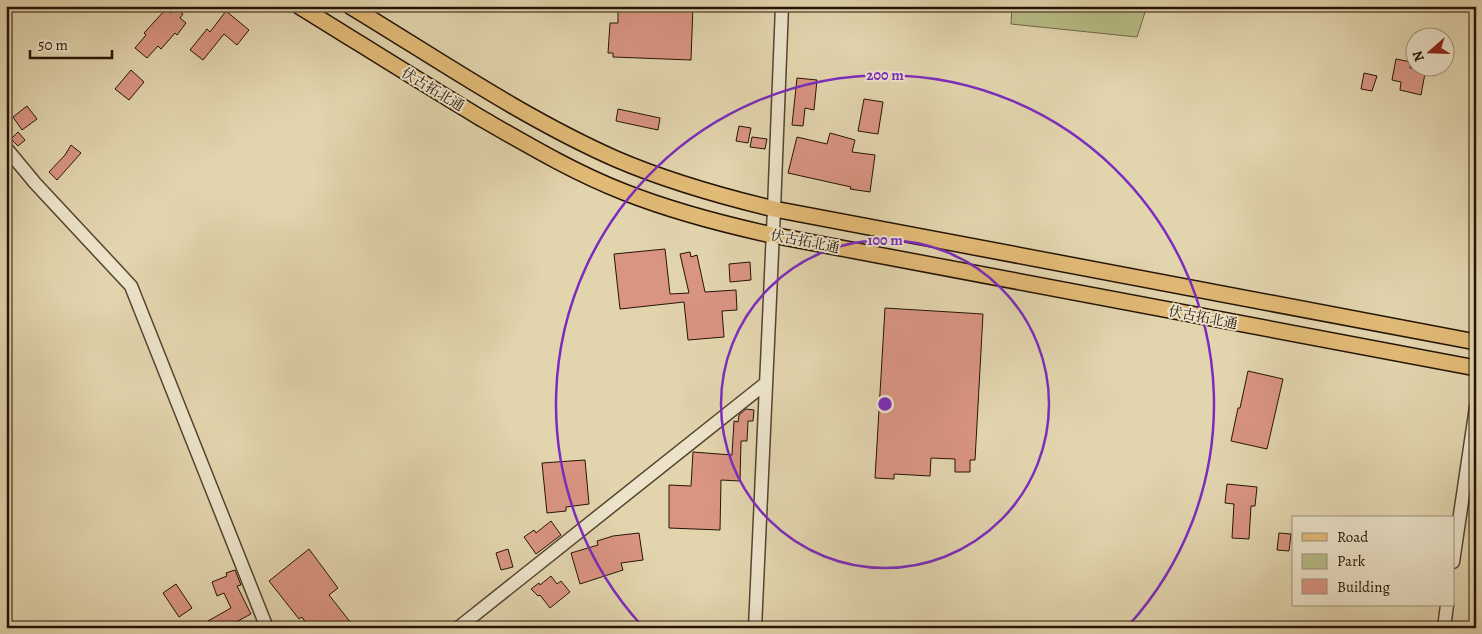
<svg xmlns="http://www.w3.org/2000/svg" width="1482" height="634" font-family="Alegreya,'Noto Serif JP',serif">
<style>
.green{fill:#b7bc87;stroke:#6e6846}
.building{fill:#d99482;stroke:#251406}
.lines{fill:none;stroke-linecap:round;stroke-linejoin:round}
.minor-casing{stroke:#544430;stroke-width:15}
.major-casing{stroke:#251406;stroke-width:18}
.minor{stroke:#ece3ca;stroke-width:12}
.major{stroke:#e1ba76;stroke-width:15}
.ring{fill:none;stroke:#7b2cbf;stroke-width:2.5}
.labels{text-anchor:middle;stroke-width:4;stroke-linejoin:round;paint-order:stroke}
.street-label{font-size:14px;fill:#251406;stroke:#ece3ca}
.centre{fill:#7b2cbf;stroke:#ece3ca;stroke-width:2.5}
.ring-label{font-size:15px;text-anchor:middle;font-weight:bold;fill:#7b2cbf;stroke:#ece3ca;stroke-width:4;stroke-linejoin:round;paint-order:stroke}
</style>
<rect width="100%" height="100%" fill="#e2d4ad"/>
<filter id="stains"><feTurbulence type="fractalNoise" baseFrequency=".004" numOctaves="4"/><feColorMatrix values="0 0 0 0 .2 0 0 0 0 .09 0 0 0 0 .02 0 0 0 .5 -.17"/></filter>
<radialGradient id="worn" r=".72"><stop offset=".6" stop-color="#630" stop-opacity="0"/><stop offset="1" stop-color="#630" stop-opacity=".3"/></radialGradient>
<path class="green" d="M1012,6H1147L1137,37L1011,24Z"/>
<path class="building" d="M618,6H693L691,60L613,57V53H608L610,23H618Z
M175,8L183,14L180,18L186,23L177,35L175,33L161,49L158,46L147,58L135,48L146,35L144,33L166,9L171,13Z
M226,11L249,30L237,45L224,34L203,60L190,50L207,29L210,32Z
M1396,59L1411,62L1410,68H1426L1421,95L1400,90L1401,82L1392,80Z
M131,70L144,82L129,100L115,89Z
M1364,73L1377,76L1372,91L1361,89Z
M797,78L817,80L814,110L805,108L803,126L792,125Z
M864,99L883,102L878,134L858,131Z
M27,106L37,119L22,130L13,117Z
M618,109L660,118L658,130L616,121Z
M739,126L751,128L748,143L736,141Z
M18,132L25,140L18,146L11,139Z
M830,133L855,140L852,152L875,155L870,192L850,189L851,187L788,173L797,137L827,144Z
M752,137L767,139L765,149L750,147Z
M71,145L81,153L57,180L49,172L65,155Z
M665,249L670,294L689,293L680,254L690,252L691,257L697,255L705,292L736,290L737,310L722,311L724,337L688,340L684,302L620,309L614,254Z
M750,262L751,280L730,282L729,264Z
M885,308L983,314L975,460H970V472H955V459L931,458L930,476L894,474V479L875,478Z
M1248,371L1283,379L1267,449L1231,441L1238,408H1240Z
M746,409L754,410L753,421H748L747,441H741L740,481L721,480L720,530L669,528V485L691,486L693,452L732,455L734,421L738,422L739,415Z
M585,460L589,504L566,507V511L547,513L542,463Z
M1227,484L1257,487L1255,506H1251L1249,539L1232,538L1234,504L1225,503Z
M551,521L561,535L536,554L524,537L534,530L536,533Z
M639,533L643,560L621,563L623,570L580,584L571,553L598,545L597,541L613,536Z
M1279,533L1291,534L1289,551L1277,550Z
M309,549L338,588L329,595L355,628H309L302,617L299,619L269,581Z
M508,549L513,567L501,570L496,553Z
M235,570L241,585L237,586L251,614L236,622L237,623L229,628H212L208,621L231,608L224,593L217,596L212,582L227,576L226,573Z
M551,576L557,584L561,581L570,592L550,608L540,595L538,596L531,589L539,583L540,585Z
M176,584L192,608L179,617L163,593Z"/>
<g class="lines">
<g class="minor-casing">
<path id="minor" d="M6,148L35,183L131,286L267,628
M1453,562L1476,407
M458,628L766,383
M755,628L774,209L782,6
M1444,628L1447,605"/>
</g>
<g class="major-casing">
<path id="major" d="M299,6C359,43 419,81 479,117C526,144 573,172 624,192C672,211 722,224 772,235L1476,368
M350,6C436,58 523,118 616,159C667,181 720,196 774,209L1476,342"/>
</g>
<use href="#minor" class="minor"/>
<use href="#major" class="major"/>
</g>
<g class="ring">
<circle cx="885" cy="404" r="164"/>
<path d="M642 626A329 329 0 1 1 1128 626"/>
</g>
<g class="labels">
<g class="street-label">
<text transform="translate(433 89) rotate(31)" y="5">伏古拓北通</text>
<text transform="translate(805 241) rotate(11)" y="5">伏古拓北通</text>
<text transform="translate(1203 317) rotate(11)" y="5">伏古拓北通</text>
</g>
</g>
<circle cx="885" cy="404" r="8" class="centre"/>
<g class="ring-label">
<text x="885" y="80">200 m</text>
<text x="885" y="245">100 m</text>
</g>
<rect width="1482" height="634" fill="none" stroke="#e2d4ad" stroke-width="25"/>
<rect x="8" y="8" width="1467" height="619" fill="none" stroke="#251406" stroke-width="2.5"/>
<rect x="12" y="12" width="1457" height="609" fill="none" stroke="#251406"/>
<rect x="1292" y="516" width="162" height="90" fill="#ece3ca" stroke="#9c907c"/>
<rect x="1302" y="533" width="25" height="8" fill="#e1ba76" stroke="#9c907c"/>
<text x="1337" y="542" font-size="15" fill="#251406">Road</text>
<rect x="1302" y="554" width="25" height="15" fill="#b7bc87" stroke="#9c907c"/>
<text x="1337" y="566" font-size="15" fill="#251406">Park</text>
<rect x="1302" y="579" width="25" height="15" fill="#d99482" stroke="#9c907c"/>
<text x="1337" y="592" font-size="15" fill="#251406">Building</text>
<g transform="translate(1430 52) rotate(250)"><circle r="24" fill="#ece3ca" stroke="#9c907c"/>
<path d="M0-4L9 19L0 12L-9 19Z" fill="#8f2418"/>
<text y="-8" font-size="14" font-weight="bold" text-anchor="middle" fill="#251406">N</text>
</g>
<path d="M30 50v8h82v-8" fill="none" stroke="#251406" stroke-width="2.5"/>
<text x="38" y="50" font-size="15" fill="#251406" stroke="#ece3ca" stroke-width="4" paint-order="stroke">50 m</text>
<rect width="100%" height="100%" filter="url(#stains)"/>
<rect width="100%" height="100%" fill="url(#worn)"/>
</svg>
